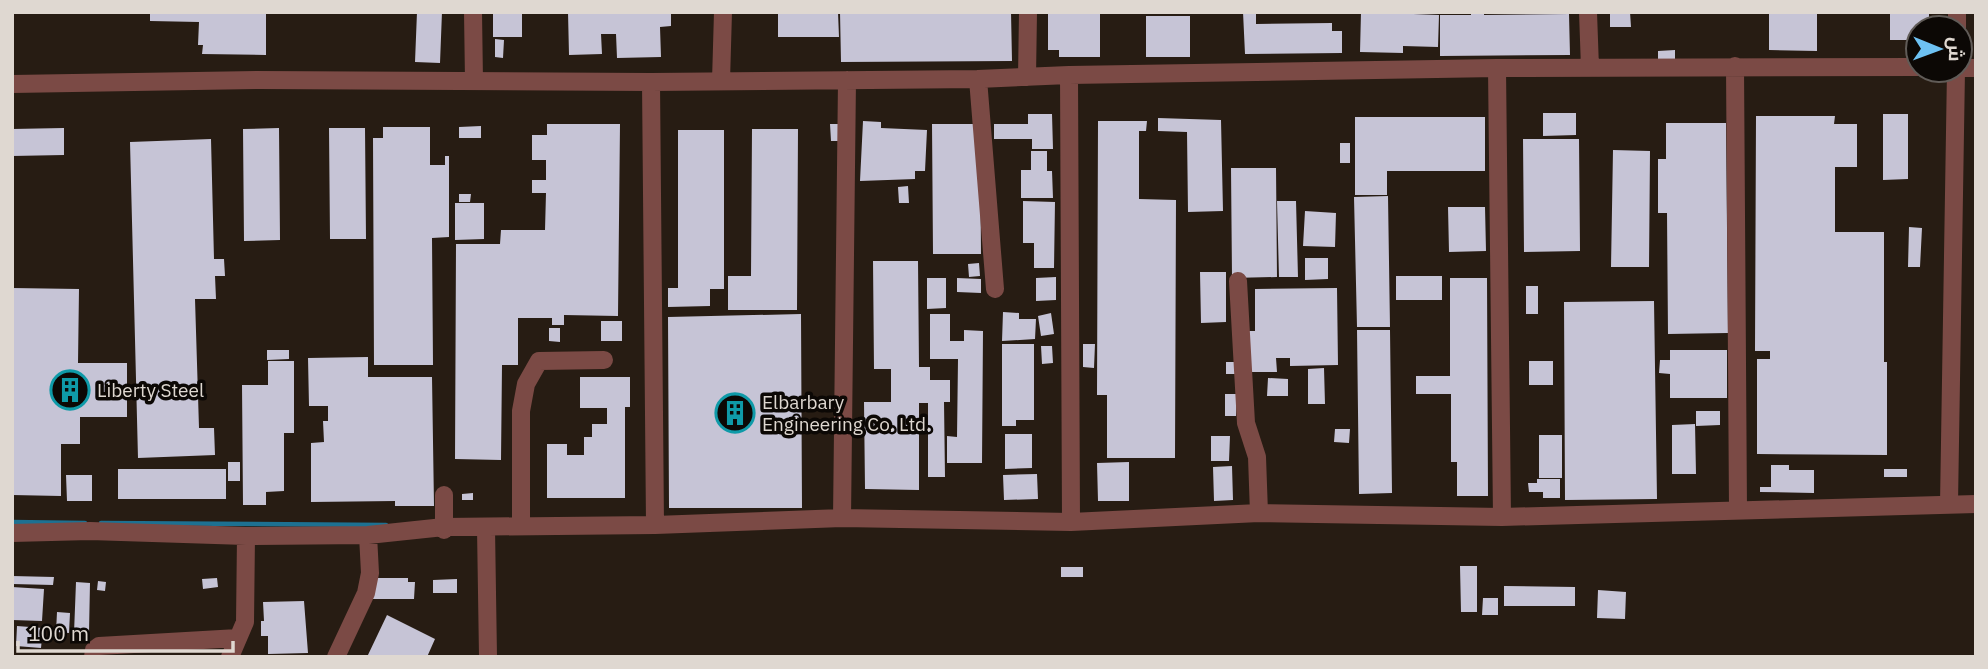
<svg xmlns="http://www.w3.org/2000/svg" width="1988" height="669" font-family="'IBM Plex Sans',Cairo,sans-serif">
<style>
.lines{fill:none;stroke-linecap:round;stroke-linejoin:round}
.stream{stroke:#1d7192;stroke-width:4.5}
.building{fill:#c6c4d6}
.minor{stroke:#7b4a45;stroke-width:18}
.minor-bridge{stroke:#7b4a45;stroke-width:18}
.labels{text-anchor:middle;stroke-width:7;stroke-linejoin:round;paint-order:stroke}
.poi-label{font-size:19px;fill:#dfd8d1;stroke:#0c0805;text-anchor:start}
</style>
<rect width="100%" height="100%" fill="#271c13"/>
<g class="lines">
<path class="stream" d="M12,522L85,523
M101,523L386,525"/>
</g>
<path class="building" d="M150,12H266V55L202,54L203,45H198L199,22L150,21Z
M417,12H442L440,63L415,62Z
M493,12H522V37H493Z
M568,12H671V26L660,27L661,57L617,58L616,34H601L602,54L569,55Z
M778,12H838L839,37H778Z
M840,12H1011L1012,61L841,62Z
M1048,12H1100V57H1059V50H1048Z
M1243,12H1256V24L1332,23V31H1342V53L1245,54Z
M1361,12L1439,15L1438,47L1403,46V53L1360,52Z
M1471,12H1484V15L1569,14L1570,55L1440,56V15H1471Z
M1610,12H1630L1631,27H1610Z
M1769,12H1817V51L1769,50Z
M1890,12H1929V28H1918V40H1890Z
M1146,16H1190V57H1146Z
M495,39L504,40L503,58L495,57Z
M1675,50V61L1658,62V51Z
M1543,113H1576V135L1543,136Z
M1028,114H1052L1053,149H1032V139H994V124H1028Z
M1883,114H1908V179L1883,180Z
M1756,116H1835L1834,124H1857V167H1835V232H1884V362H1887V455L1757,454V359H1770V351H1755Z
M1355,117H1485V171H1387V195H1355Z
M1158,118L1221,120L1223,211L1188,212L1187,132L1158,131Z
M863,121L881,122V128L927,130L925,171H915V179L860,181Z
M1098,121H1147L1146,131H1139V199L1176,200L1175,458H1107V395H1097Z
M1666,123H1726L1728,333L1668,334L1667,213H1658V159H1666Z
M547,124H620L618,316L564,315V325H552V318H518V365H502L501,460L455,459L456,244H500L501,230H545L546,193H532V180H546V160H532V135H547Z
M830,124H840V141H831Z
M932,124H980L981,254H933Z
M481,126V138H459V127Z
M383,127H430V165H445V156H449V237L432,238L433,365H374L373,138H383Z
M64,128V155L12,156V129Z
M279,128L280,240L244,241L243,129Z
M329,128H365L366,239H330Z
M752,129H798L797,310H728V276H751Z
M678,130H724V289H710V306L668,307V288H678Z
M211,139L214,259H224L225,276H215L216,299H195L199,428H214L215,455L138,458L130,142Z
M1523,139H1579L1580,251L1524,252Z
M1340,143H1350V163H1340Z
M1613,150L1650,151L1649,267H1611Z
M1031,151H1047V171H1052L1053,198H1021V170H1031Z
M1231,168H1276L1277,277L1232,278Z
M908,186L909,203H899L898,187Z
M459,194H471L470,202H459Z
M1388,196L1390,327H1357L1354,197Z
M1023,201L1055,202L1054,268H1034V243H1023Z
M1277,201H1296L1298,277H1279Z
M455,203H484V239L455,240Z
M1448,207H1485L1486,251L1449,252Z
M1305,211L1336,213L1335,247L1303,246Z
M1909,227L1922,228L1920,267H1908Z
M1305,258H1328V279L1305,280Z
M873,261H918L919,367H930V380H950V402H944L945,477H928V403H919V490L865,489L864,402H891V369H874Z
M979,263L980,276L969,277L968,264Z
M1200,272H1226V322L1201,323Z
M1396,276H1442V300H1396Z
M1056,277V300L1036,301V278Z
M927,278H946V308L927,309Z
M957,278L981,279V293L957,292Z
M1450,278H1487L1488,496H1457V462H1451V394H1416V376H1450Z
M1526,286H1538V314H1526Z
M12,288L79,289L78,363H127V417H80V444H61V496L12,495Z
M1337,288L1338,365L1290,366V358H1276L1277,372H1245V331H1255V289Z
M1654,301L1657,499L1565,500L1564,302Z
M1003,312L1019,313V319H1036L1035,339L1002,341Z
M1051,313L1054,334L1041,336L1038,316Z
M801,314L802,508H669L668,317Z
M930,314H950V341H964V330L983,331L982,463H947V436L957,437L958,359H930Z
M601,321H622V341H601Z
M549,328H560V342L549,341Z
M1357,330H1390L1392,493L1359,494Z
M1002,344H1034V420H1016V426H1002Z
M1083,344H1095L1094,368L1083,367Z
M1041,346H1052L1053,363L1042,364Z
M267,350H289V359L267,360Z
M1670,350H1727V398H1670V374L1659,373L1660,360H1670Z
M368,357V377H432L434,506H395V501L311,502V443L324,442L323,421H328V406H309L308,358Z
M268,361H294V433H284V491L266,492V505H243L242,385H268Z
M1529,361H1553V385H1529Z
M1226,362H1235V374H1226Z
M1324,368L1325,404H1308V369Z
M580,377H630V407H625V498H547V444H567V455H584V437H592V424H607V408H580Z
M1268,378L1288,379V396H1267Z
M1225,394H1237L1236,416H1225Z
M1696,411H1720V425L1696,426Z
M1695,424L1696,474H1672V425Z
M1335,429H1350L1349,443L1334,442Z
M1005,434H1032V468L1005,469Z
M1539,435H1562V478H1539Z
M1211,436H1230L1229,461H1211Z
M228,462H240V481H228Z
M1129,462V501H1098L1097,463Z
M1771,465H1789V470H1814V493L1760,492V487H1771Z
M1232,466L1233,500L1214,501L1213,467Z
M118,469H226V499H118Z
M1884,469H1907V477H1884Z
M1037,474L1038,499L1004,500L1003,475Z
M66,475H92V501H67Z
M1537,479H1560V498H1543V492H1529L1528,483H1537Z
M473,493V500H462V494Z
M1460,566H1477V612H1461Z
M1061,567H1083V577H1061Z
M12,576L54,577L53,585L12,584Z
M217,578L218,587L203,589L202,579Z
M373,578H408V582H415L414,599H373Z
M457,579V593H433V580Z
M98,581L106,582L105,591L97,590Z
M76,582L90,583L89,633H74Z
M1504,586L1575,587V606H1504Z
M12,587L44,589L42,621L12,620Z
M1598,590L1626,592L1625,619L1597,618Z
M1483,598H1498V615H1482Z
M304,601L308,653L268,654V636H261V621H264L263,602Z
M57,612L70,613L69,633L56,632Z
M387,615L435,639L427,657H367Z
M17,626L43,628L41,648L16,646Z"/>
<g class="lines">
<path class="minor" d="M473,12L474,81
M1588,12L1590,68
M1957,28V12
M1735,66L1738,509
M1497,68L1502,517
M1960,68H1976
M1069,75L1071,522
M1027,77L1028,12
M978,79L995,289
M721,81L723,12
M12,84L258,80L651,82
M1238,281L1246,423L1257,457L1259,513
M1949,504L1956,70
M842,518L847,80
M655,525L651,82L978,79L1069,75L1497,68L1918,67
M521,526V411L526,384L539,361L604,360
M486,528L488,657
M12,533L90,531L246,536L368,535L444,527L655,525L842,518L1071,522L1259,513L1502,517L1976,504
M93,657L94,650L99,646L238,638
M230,657L245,622L246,536
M336,657L366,593L370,573L368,535"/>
<path class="minor-bridge" d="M444,495V530"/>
</g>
<defs>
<g id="building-ring" transform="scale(2.0125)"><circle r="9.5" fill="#0c0805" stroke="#0f9aa8" stroke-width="1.5"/><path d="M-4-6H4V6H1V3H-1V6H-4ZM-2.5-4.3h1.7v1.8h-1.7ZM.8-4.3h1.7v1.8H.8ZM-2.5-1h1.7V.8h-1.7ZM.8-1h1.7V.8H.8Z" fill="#0f9aa8"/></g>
</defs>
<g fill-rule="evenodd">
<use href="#building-ring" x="70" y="390"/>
<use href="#building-ring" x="735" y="413"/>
</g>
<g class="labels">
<g class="poi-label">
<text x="97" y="397">Liberty Steel</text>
<text x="762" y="409">Elbarbary<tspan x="762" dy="22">Engineering Co. Ltd.</tspan></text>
</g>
</g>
<rect width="1988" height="669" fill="none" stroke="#dfd8d1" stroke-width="28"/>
<g transform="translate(1939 49) rotate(91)"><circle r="33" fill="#0c0805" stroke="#605b57" stroke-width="2"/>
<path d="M0-5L12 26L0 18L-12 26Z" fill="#6ec2f3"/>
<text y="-10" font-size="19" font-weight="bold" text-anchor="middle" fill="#dfd8d1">ش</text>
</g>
<path d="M18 641v10h215v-10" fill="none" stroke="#dfd8d1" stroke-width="3.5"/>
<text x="28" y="641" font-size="21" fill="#dfd8d1" stroke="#0c0805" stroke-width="5" paint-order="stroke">100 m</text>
</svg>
